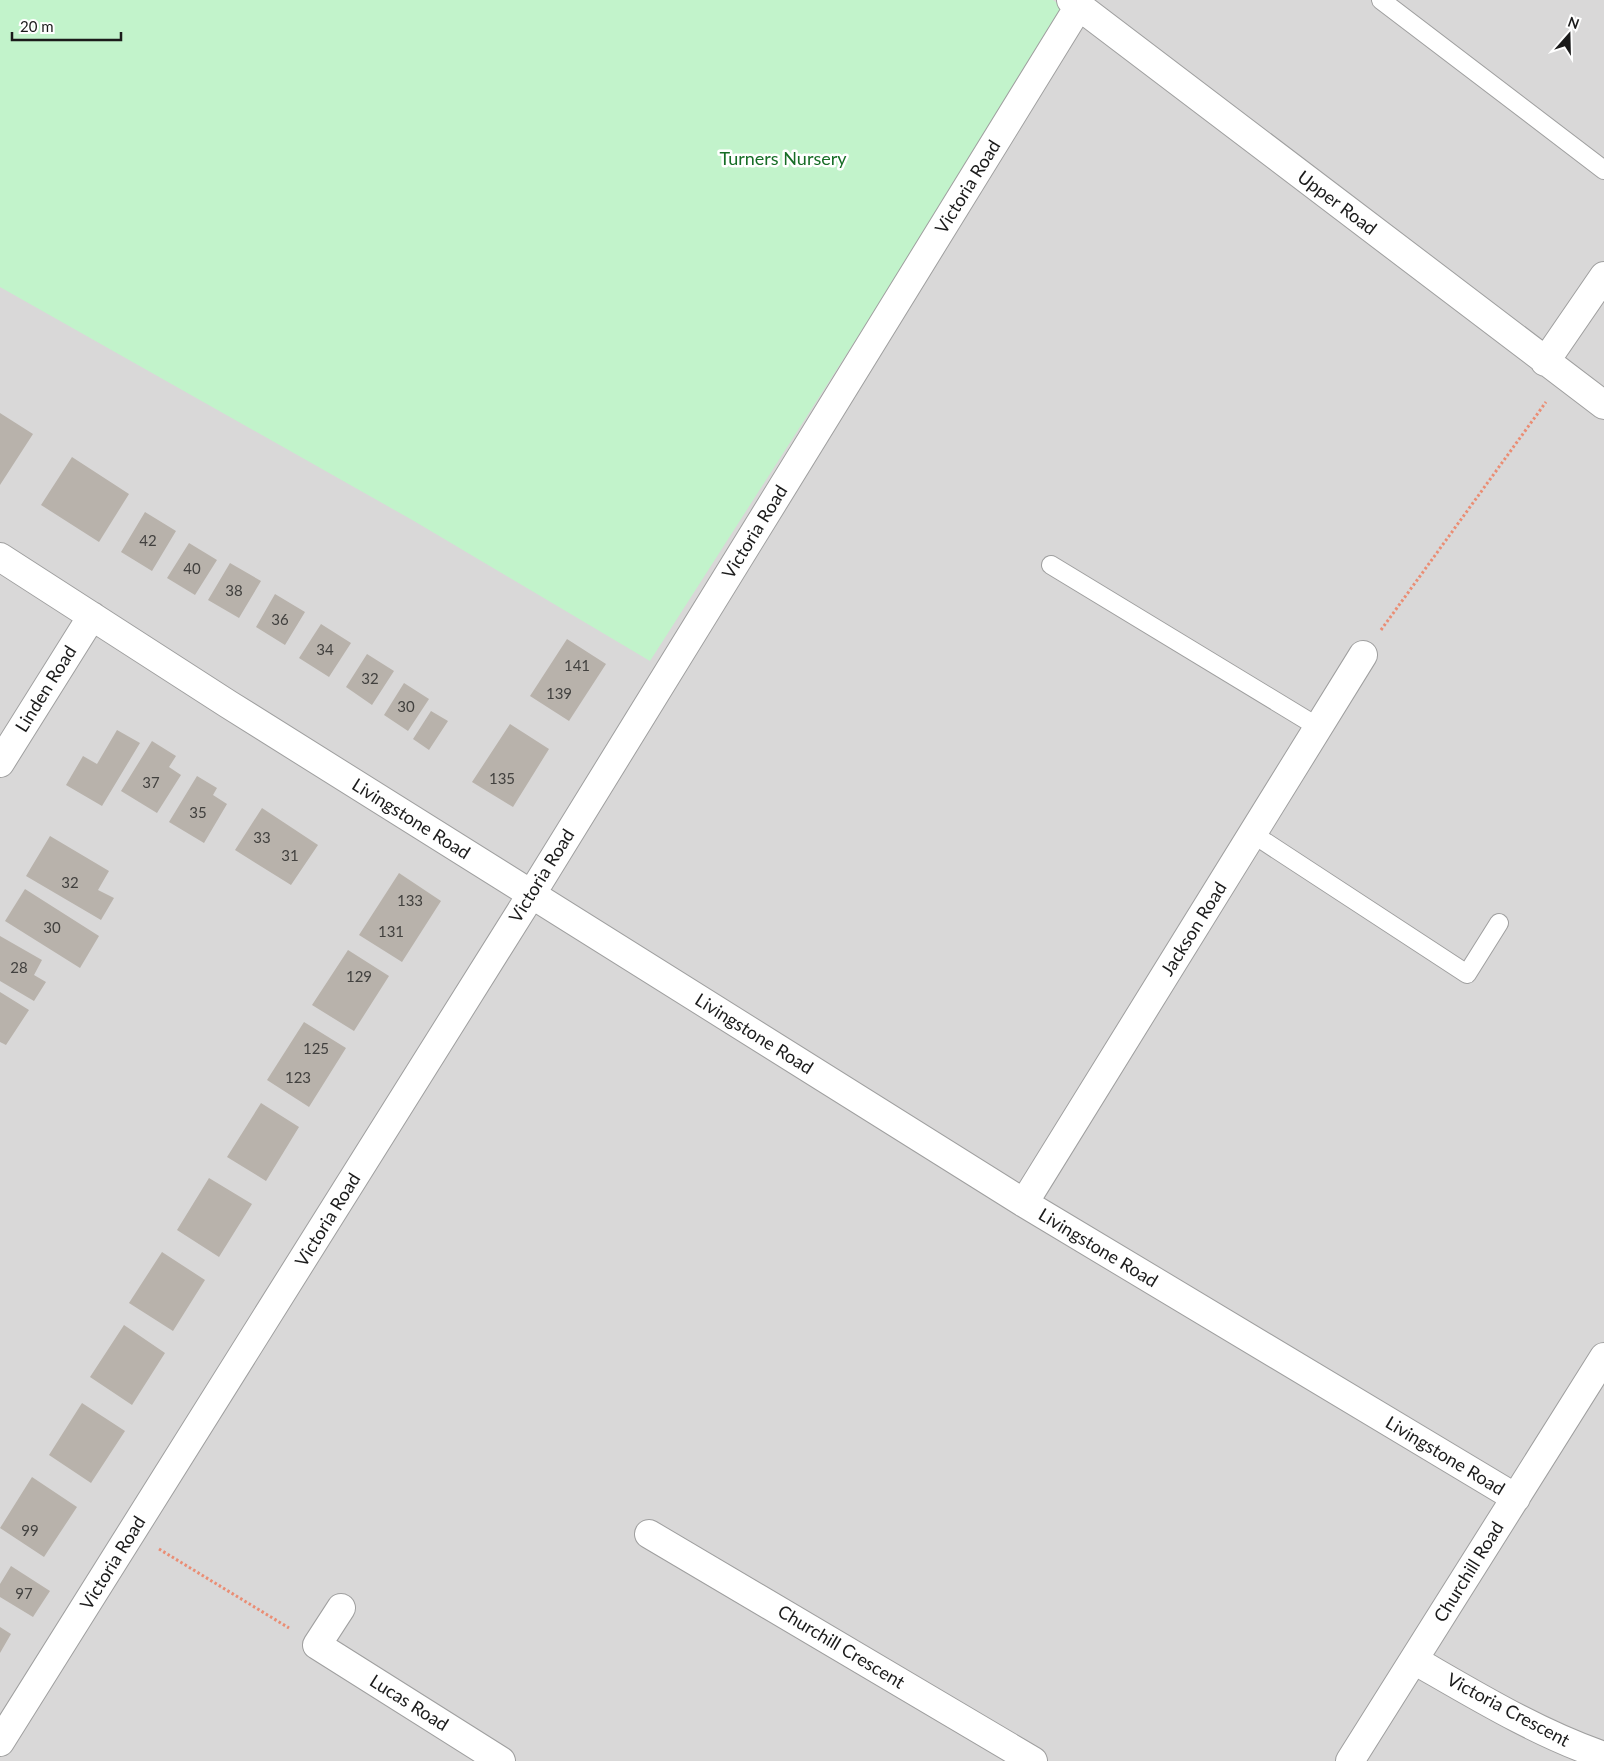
<svg xmlns="http://www.w3.org/2000/svg" width="1604" height="1761" font-family="Lato,sans-serif">
<style>
.residential{fill:#d9d8d8}
.park{fill:#c2f3cb}
.building{fill:#b8b2ab}
.lines{fill:none;stroke-linecap:round;stroke-linejoin:round}
.lane-casing{stroke:#9f9f9f;stroke-width:20}
.street-casing{stroke:#9f9f9f;stroke-width:30}
.path{stroke:#ea8d74;stroke-width:3;stroke-dasharray:2.5 2.5;stroke-linecap:butt}
.lane{stroke:#fff;stroke-width:18}
.street{stroke:#fff;stroke-width:28}
.labels{text-anchor:middle;stroke-width:5;stroke-linejoin:round;paint-order:stroke}
.number-label{font-size:15px;fill:#42413f}
.park-label{font-size:18px;fill:#166d26;stroke:#fff}
.street-label{font-size:18px;fill:#1b1b1b;stroke:#fff}
</style>
<rect width="100%" height="100%" fill="#ece9e2"/>
<path class="residential" d="M0,0H1604V1761H0Z"/>
<path class="park" d="M0,0H1053L1067,10L650,661L414,521L0,287Z"/>
<path class="building" d="M0,413L33,434L0,485Z
M72,457L129,494L99,542L41,505Z
M145,512L176,531L152,571L121,552Z
M189,543L217,560L195,595L167,578Z
M230,563L261,581L239,618L208,600Z
M275,594L305,612L285,645L256,627Z
M321,624L351,643L329,677L299,658Z
M567,639L606,664L569,721L530,696Z
M367,654L394,671L372,705L346,687Z
M404,683L429,699L408,731L384,715Z
M431,711L448,721L429,750L413,739Z
M510,724L549,749L513,807L472,782Z
M117,730L140,743L102,806L66,785L83,756L97,764Z
M152,741L176,756L169,767L181,775L157,813L121,791Z
M197,776L217,788L213,795L227,804L204,843L169,822Z
M262,808L318,845L291,885L235,850Z
M50,836L109,871L98,890L114,898L101,920L26,876Z
M399,873L441,901L402,962L359,935Z
M25,889L99,936L80,968L5,921Z
M0,936L42,960L34,975L46,982L34,1001L0,981Z
M348,950L389,976L354,1031L312,1005Z
M0,992L29,1010L6,1045L0,1042Z
M304,1022L346,1048L309,1107L267,1080Z
M261,1103L299,1127L266,1181L227,1157Z
M209,1178L252,1204L219,1257L177,1230Z
M162,1252L205,1280L173,1331L129,1303Z
M124,1325L165,1353L132,1405L90,1377Z
M82,1403L125,1431L91,1483L49,1455Z
M32,1477L77,1507L44,1557L0,1528Z
M11,1566L50,1591L33,1617L0,1597V1584Z
M0,1627L11,1634L0,1653Z"/>
<g class="lines">
<g class="lane-casing">
<path id="lane" d="M1381,0L1604,170
M1051,565L1318,727
M1253,834L1467,974L1499,923"/>
</g>
<g class="street-casing">
<path id="street" d="M1071,0L1604,405
M1545,362L1604,276
M0,557L228,704L1024,1203L1516,1498
M0,763L92,616
M1024,1203L1363,655
M649,1534L1033,1761
M341,1608L317,1645L501,1761
M1414,1660C1475,1695 1537,1733 1604,1756
M0,1742L531,895L1079,6
M1350,1761L1604,1357"/>
</g>
<path class="path" d="M1381,630L1546,402
M159,1549L289,1628"/>
<use href="#lane" class="lane"/>
<use href="#street" class="street"/>
</g>
<g class="labels">
<g class="number-label">
<text x="148" y="546">42</text>
<text x="192" y="574">40</text>
<text x="234" y="596">38</text>
<text x="280" y="625">36</text>
<text x="325" y="655">34</text>
<text x="577" y="671">141</text>
<text x="370" y="684">32</text>
<text x="559" y="699">139</text>
<text x="406" y="712">30</text>
<text x="502" y="784">135</text>
<text x="151" y="788">37</text>
<text x="198" y="818">35</text>
<text x="262" y="843">33</text>
<text x="290" y="861">31</text>
<text x="70" y="888">32</text>
<text x="410" y="906">133</text>
<text x="52" y="933">30</text>
<text x="391" y="937">131</text>
<text x="19" y="973">28</text>
<text x="359" y="982">129</text>
<text x="316" y="1054">125</text>
<text x="298" y="1083">123</text>
<text x="30" y="1536">99</text>
<text x="24" y="1599">97</text>
</g>
<g class="park-label">
<text x="783" y="165">Turners Nursery</text>
</g>
<g class="street-label">
<text transform="translate(968 187) rotate(-58)" y="6">Victoria Road</text>
<text transform="translate(1337 203) rotate(37)" y="6">Upper Road</text>
<text transform="translate(755 532) rotate(-58)" y="6">Victoria Road</text>
<text transform="translate(46 689) rotate(-58)" y="6">Linden Road</text>
<text transform="translate(411 819) rotate(32)" y="6">Livingstone Road</text>
<text transform="translate(542 876) rotate(-58)" y="6">Victoria Road</text>
<text transform="translate(1194 929) rotate(-58)" y="6">Jackson Road</text>
<text transform="translate(754 1034) rotate(32)" y="6">Livingstone Road</text>
<text transform="translate(328 1220) rotate(-58)" y="6">Victoria Road</text>
<text transform="translate(1098 1248) rotate(31)" y="6">Livingstone Road</text>
<text transform="translate(1445 1456) rotate(31)" y="6">Livingstone Road</text>
<text transform="translate(113 1563) rotate(-58)" y="6">Victoria Road</text>
<text transform="translate(1469 1572) rotate(-58)" y="6">Churchill Road</text>
<text transform="translate(841 1647) rotate(31)" y="6">Churchill Crescent</text>
<text transform="translate(409 1703) rotate(32)" y="6">Lucas Road</text>
<text transform="translate(1508 1710) rotate(28)" y="6">Victoria Crescent</text>
</g>
</g>
<g transform="translate(1569 35) rotate(20)" stroke="#ffffff" stroke-width="4" paint-order="stroke">
<path d="M0-4L9 19L0 12L-9 19Z" fill="#1b1b1b"/>
<text y="-8" font-size="14" font-weight="bold" text-anchor="middle" fill="#1b1b1b">N</text>
</g>
<path d="M12 32v8h109v-8" fill="none" stroke="#1b1b1b" stroke-width="2.5"/>
<text x="20" y="32" font-size="15" fill="#1b1b1b" stroke="#ffffff" stroke-width="4" paint-order="stroke">20 m</text>
</svg>
